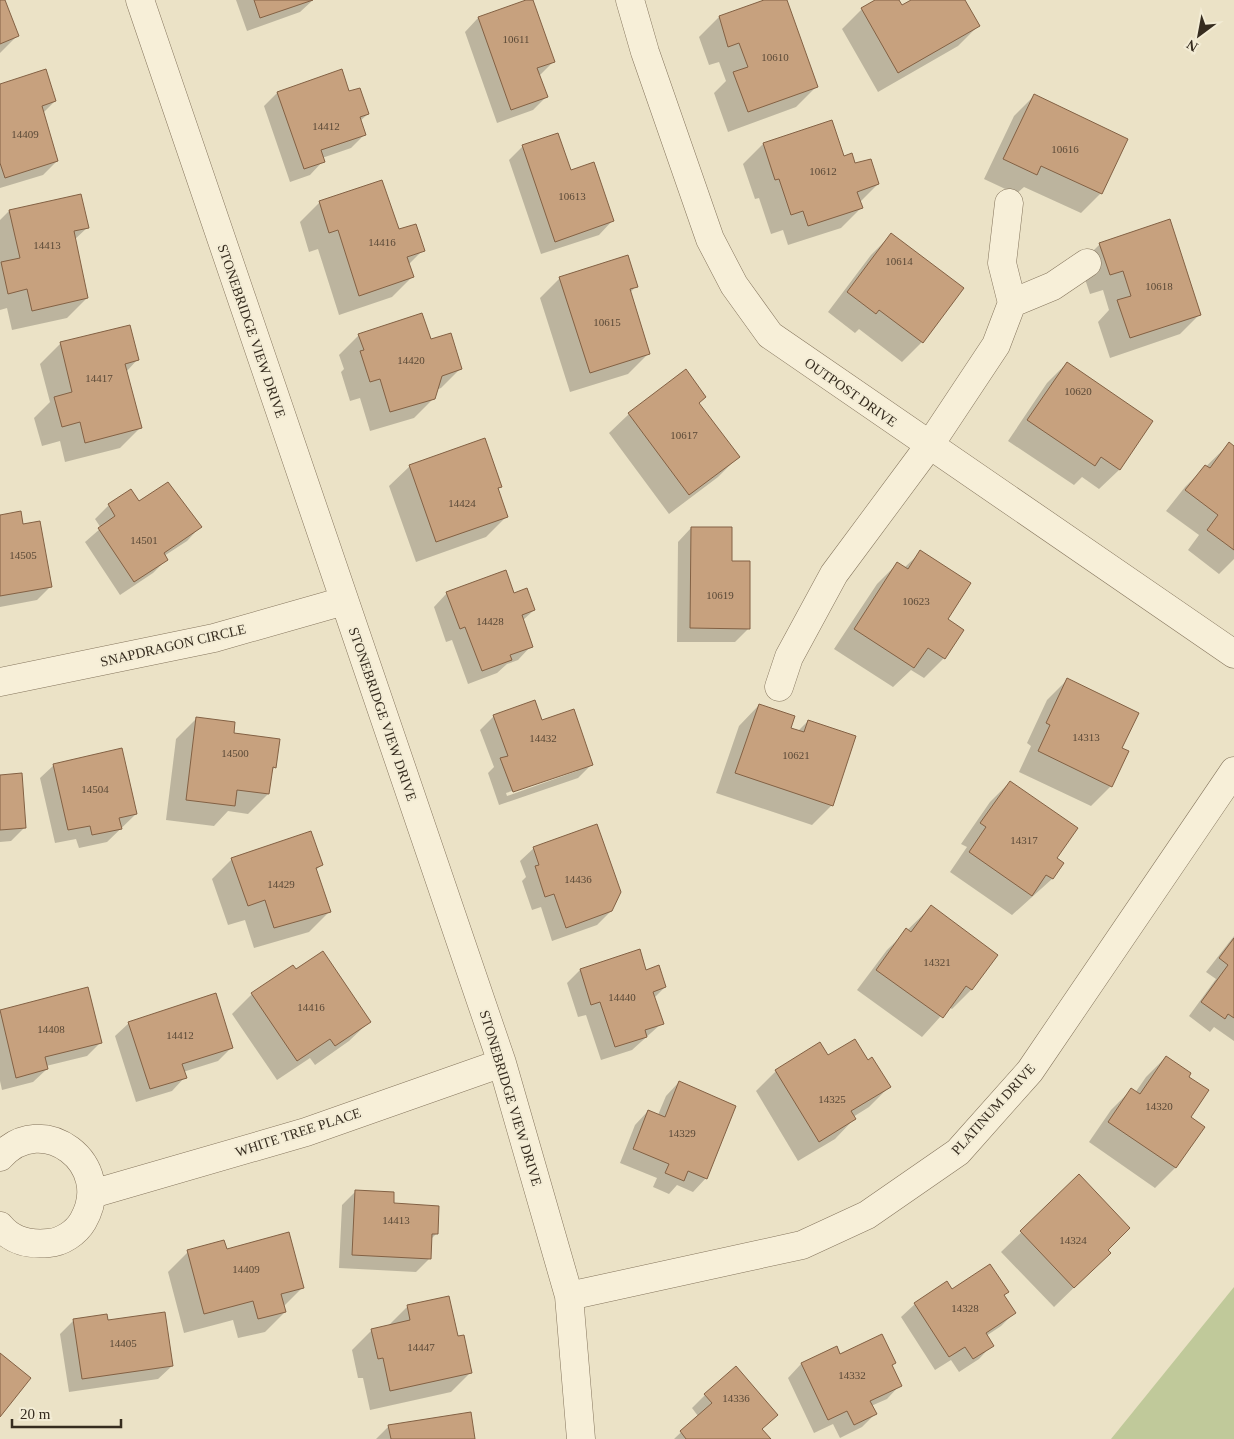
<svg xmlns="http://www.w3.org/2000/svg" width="1234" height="1439" font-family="'Times New Roman',serif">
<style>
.green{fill:#c0c99a}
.shadow{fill:#0003;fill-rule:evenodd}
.building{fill:#c7a17e;stroke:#836144}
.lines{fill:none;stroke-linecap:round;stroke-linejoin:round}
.minor-casing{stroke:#85755d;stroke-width:29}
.minor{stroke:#f7efd8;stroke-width:28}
.labels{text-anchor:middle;stroke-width:4;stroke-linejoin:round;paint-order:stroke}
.number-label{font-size:11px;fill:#5a4937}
.street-label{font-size:14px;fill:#362c1f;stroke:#f3ecd5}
</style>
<rect width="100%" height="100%" fill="#ebe2c6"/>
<path class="green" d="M1234,1287V1439H1111Z"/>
<path class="shadow" d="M0,0H3L17,36L0,53Z
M236,0H313L300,12L247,31Z
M530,0H532L554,61L539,76L546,97L533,110L497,123L465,32L478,18Z
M768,0H785L816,87L796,107L728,132L714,93L726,81L719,62L709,65L699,37L719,17Z
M877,0H898L902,7L913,0H964L978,26L958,46L878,92L842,29L862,9Z
M0,85L55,101L43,113L57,161L43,175L0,188Z
M277,93H349L368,114L360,121L364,135L351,148L322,158L323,161L310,175L290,182L264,106Z
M1034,96L1101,193L1081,213L1024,187L1016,194L984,179L1014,116Z
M831,122L843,158L878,184L860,202L861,208L841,228L788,245L783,230L771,234L759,198L755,199L743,164L763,144Z
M523,146L612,221L599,235L541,254L509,160Z
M320,202L398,231L423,250L408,265L412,277L392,297L339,315L318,249L309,252L300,222Z
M9,211L88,227L74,240L87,298L67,318L12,330L7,308L0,310V220Z
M891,235L922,342L902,362L859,329L855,333L828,312L871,255Z
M1100,244L1200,314L1180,334L1110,358L1098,322L1109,310L1103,290L1090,294L1080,264Z
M560,278L636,286L630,293L648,354L628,374L570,392L540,298Z
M129,326L137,360L126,372L140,428L120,448L65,462L60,441L42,446L34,418L50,402L40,364L60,344Z
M359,335L430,340L461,368L441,388L436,390L434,398L414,418L370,431L360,398L350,401L341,372L344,369L339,355Z
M1067,363L1152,421L1119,470L1099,489L1082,477L1074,485L1008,441L1047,383Z
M698,403L738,457L718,477L669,514L609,433L629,414Z
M1229,444L1234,447V559L1219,574L1188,550L1199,535L1166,511L1185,487Z
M410,466L501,486L497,490L506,517L486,537L416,562L389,486Z
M131,491L139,503L200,527L187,541L164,556L166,560L153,573L120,595L85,542L101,528L95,519L109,505Z
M0,516L22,525L51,586L37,600L0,607Z
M691,528L730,562L748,629L735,642H677L678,542Z
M921,552L946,619L944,658L924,678L911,670L893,687L834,649L877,584L897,564L904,568Z
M447,593L514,595L534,610L522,621L531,646L518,660L507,664L497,673L468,684L452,640L446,642L434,607Z
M1067,680L1120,748L1111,786L1091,806L1019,772L1031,746L1027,743L1047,700Z
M759,705L789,728L798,731L808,721L832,805L812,825L716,793L739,726Z
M494,716L541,721L592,764L578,778L499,805L488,773L494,767L480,730ZM577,769V771L507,796L506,793Z
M196,719L232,734L275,767L271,771L268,794L248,814L228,811L214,826L166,820L176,739Z
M54,765L136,814L107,842L79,848L76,839L55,843L40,778Z
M0,776L25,827L11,841L0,842Z
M1010,782L1056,858L1063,863L1052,879L1012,915L950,872L967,847L961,844L990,802Z
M534,848L611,911L597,925L552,941L541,907L532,910L522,881L526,877L520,861Z
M232,859L321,865L315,871L329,912L309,932L254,948L245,920L228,925L212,879Z
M931,907L972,989L952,1009L949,1007L922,1037L857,990L887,950Z
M1234,936V1041L1214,1027L1210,1032L1189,1016L1216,979L1206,972Z
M293,966L296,971L369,1022L349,1041L315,1065L310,1058L277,1080L232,1014L252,994Z
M580,970L645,971L665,987L654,998L662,1023L632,1050L601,1060L586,1015L578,1017L567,983Z
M87,989L101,1042L87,1056L46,1066L47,1069L33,1082L2,1090L0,1081V1011Z
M129,1023L232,1047L218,1061L183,1072L185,1077L172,1091L136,1102L115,1036Z
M820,1044L828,1057L867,1062L889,1087L869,1107L853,1117L854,1119L835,1139L798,1161L756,1091L776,1071Z
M1166,1057L1187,1077L1189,1118L1203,1127L1175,1168L1155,1188L1089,1142L1111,1110L1131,1090L1135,1093L1146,1077Z
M679,1082L706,1178L693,1192L677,1185L669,1194L653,1187L657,1178L620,1163L635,1125L648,1111L658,1115L666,1096Z
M1079,1176L1107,1250L1089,1273L1054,1307L1001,1252Z
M356,1191L392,1204L437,1233L430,1240V1258L416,1272L339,1268L342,1205Z
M226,1251L303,1287L283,1307L285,1312L265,1332L238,1338L233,1320L184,1333L168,1272L188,1252Z
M951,1291L1008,1292L1003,1296L1014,1313L1001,1326L986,1336L992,1345L979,1359L959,1372L951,1360L935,1370L901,1317L915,1304Z
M408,1306L457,1338L471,1372L451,1392L370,1410L363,1378H358L352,1350L372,1330L388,1326Z
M74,1320L107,1322L172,1366L158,1379L69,1392L60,1334Z
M836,1347L840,1355L891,1366L900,1385L887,1399L871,1406L875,1414L862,1427L840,1438L833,1424L814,1433L788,1378L801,1364Z
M705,1395L777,1415L761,1430L769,1439H674L698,1416L692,1408Z
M389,1426L474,1439H376Z"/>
<path class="building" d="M0,0H5L19,36L0,44Z
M254,0H313L260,18Z
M526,0H533L555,62L537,68L548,97L511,110L478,17Z
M764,0H787L818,87L748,112L733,72L748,67L739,43L728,47L719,16Z
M875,0H899L902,5L911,0H965L980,26L898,73L861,8Z
M46,69L56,101L42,106L58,161L5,178L0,163V84Z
M342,69L349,91L360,88L369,114L360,117L366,135L321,150L325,162L304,169L277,92Z
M1034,94L1128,139L1102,194L1041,166L1037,175L1003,159Z
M832,120L844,156L852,153L855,163L871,159L879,184L857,192L863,208L808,226L803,211L791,215L779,179L775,180L763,143Z
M558,133L571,170L594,162L614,221L555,242L522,145Z
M382,180L399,229L416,224L425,251L407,257L414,277L359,296L338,230L329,233L319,201Z
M81,194L89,228L74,231L88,298L32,311L27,289L8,294L1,262L20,258L9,210Z
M1170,219L1201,315L1130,338L1117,300L1131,296L1123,271L1110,275L1099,243Z
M891,233L964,288L923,343L879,310L876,314L847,292Z
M628,255L638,287L630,289L650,354L590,373L559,277Z
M422,313L431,339L451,333L462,369L442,376L435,399L390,412L380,379L370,382L360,351L364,350L358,334Z
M130,325L139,360L125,364L142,428L85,443L80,422L62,427L54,397L72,392L60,342Z
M1067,362L1153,421L1120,470L1101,457L1095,466L1027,420Z
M686,369L706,397L699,403L740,457L689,495L628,413Z
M485,438L502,487L498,488L508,517L436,542L409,465Z
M1229,442L1234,446V550L1207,530L1218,515L1185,490L1205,465L1210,468Z
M168,482L202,527L164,553L168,560L134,582L98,528L115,516L108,504L131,489L139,501Z
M21,511L23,524L40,521L52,587L0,596V515Z
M691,527H732V561H750V629L690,628Z
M920,550L971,583L948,619L964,630L945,659L928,648L914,668L854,629L897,562L908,569Z
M506,570L514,593L527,588L535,610L522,615L533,647L510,655L512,660L482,671L465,627L460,629L446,592Z
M1067,678L1139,713L1122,748L1129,751L1112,787L1038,751L1050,725L1046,723Z
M535,700L542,720L574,709L593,765L513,792L500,758L508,756L493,715Z
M759,704L795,716L791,728L804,732L808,720L856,736L833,806L735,773Z
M196,717L235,722L234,733L280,739L276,768L273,767L269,794L237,790L235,806L186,800Z
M122,748L137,814L119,818L122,829L92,835L90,826L68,830L53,764Z
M22,773L26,828L0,830V775Z
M1010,781L1078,828L1057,858L1064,863L1053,879L1046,875L1032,896L969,852L986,827L980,823Z
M597,824L621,892L612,911L566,928L554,894L545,897L535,866L539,865L533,847Z
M311,831L323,865L316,868L331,912L274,928L265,900L248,906L231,858Z
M931,905L998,955L972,990L966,986L943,1018L876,970L906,928L911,932Z
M1234,938V1018L1228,1014L1225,1019L1201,1002L1228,965L1219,958Z
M640,949L646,970L659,965L666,987L653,992L664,1024L645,1030L647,1037L615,1047L600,1002L591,1005L580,969Z
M323,951L371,1022L335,1046L330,1039L297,1061L251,993L293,965L296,969Z
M88,987L102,1043L45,1057L48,1069L16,1078L0,1010Z
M216,993L233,1048L182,1064L187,1078L150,1089L128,1022Z
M855,1039L868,1060L872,1057L891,1087L851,1111L856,1119L819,1142L775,1070L820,1042L828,1055Z
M1166,1056L1191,1073L1189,1077L1209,1090L1191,1117L1205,1127L1176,1168L1108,1122L1131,1088L1140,1094Z
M679,1081L736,1106L707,1179L688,1171L684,1181L665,1173L669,1164L633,1149L648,1110L665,1117Z
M1079,1174L1130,1228L1108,1250L1111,1253L1074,1288L1020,1231Z
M355,1190L394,1192V1203L439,1206L438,1234H432L431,1259L352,1255Z
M289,1232L304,1288L281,1294L286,1312L258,1319L253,1301L204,1314L187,1250L224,1240L227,1249Z
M990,1264L1009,1292L1004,1295L1016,1313L986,1333L994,1346L973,1359L965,1347L949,1357L914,1303L947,1281L952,1289Z
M449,1296L458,1336L464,1335L472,1373L390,1391L383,1358L378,1359L371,1329L410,1320L407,1305Z
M165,1312L173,1366L82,1379L73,1319L107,1314L108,1320Z
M882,1334L896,1363L892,1365L902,1386L870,1401L877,1414L854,1425L847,1411L828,1420L801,1363L837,1346L840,1354Z
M0,1353L31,1378L0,1417Z
M736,1366L778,1415L762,1429L771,1439H686L680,1431L712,1403L704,1394Z
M471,1412L475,1439H391L388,1425Z"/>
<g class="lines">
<g class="minor-casing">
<path id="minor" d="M140,0L502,1063L569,1296L581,1439
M630,0L645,52L710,239L734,285L770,335L1234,654
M1009,203L1002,263L1012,303
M0,682L214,638L344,601
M779,687L789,657L834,574L929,446L996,345L1012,303L1053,286L1087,263
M0,1157C42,1109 116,1164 83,1221C76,1233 62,1242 49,1243C30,1245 12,1241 0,1226
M92,1194L306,1132L502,1063
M569,1296L802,1245L867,1215L958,1152L1030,1071L1234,771"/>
</g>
<use href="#minor" class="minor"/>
</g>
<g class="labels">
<g class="number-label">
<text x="516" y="43">10611</text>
<text x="775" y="61">10610</text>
<text x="326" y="130">14412</text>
<text x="25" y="138">14409</text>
<text x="1065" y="153">10616</text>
<text x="823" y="175">10612</text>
<text x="572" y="200">10613</text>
<text x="382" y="246">14416</text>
<text x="47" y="249">14413</text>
<text x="899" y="265">10614</text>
<text x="1159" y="290">10618</text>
<text x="607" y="326">10615</text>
<text x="411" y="364">14420</text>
<text x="99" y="382">14417</text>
<text x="1078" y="395">10620</text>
<text x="684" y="439">10617</text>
<text x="462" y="507">14424</text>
<text x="144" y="544">14501</text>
<text x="23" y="559">14505</text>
<text x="720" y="599">10619</text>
<text x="916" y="605">10623</text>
<text x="490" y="625">14428</text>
<text x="1086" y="741">14313</text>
<text x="543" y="742">14432</text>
<text x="235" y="757">14500</text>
<text x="796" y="759">10621</text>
<text x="95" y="793">14504</text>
<text x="1024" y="844">14317</text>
<text x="578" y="883">14436</text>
<text x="281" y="888">14429</text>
<text x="937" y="966">14321</text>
<text x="622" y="1001">14440</text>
<text x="311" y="1011">14416</text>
<text x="51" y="1033">14408</text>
<text x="180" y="1039">14412</text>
<text x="832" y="1103">14325</text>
<text x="1159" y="1110">14320</text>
<text x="682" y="1137">14329</text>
<text x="396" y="1224">14413</text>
<text x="1073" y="1244">14324</text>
<text x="246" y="1273">14409</text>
<text x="965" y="1312">14328</text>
<text x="123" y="1347">14405</text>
<text x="421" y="1351">14447</text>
<text x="852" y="1379">14332</text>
<text x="736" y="1402">14336</text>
</g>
<g class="street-label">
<text transform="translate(252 331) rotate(71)" y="5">STONEBRIDGE VIEW DRIVE</text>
<text transform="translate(851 392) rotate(35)" y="5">OUTPOST DRIVE</text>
<text transform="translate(173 645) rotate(-13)" y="5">SNAPDRAGON CIRCLE</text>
<text transform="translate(383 714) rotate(71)" y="5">STONEBRIDGE VIEW DRIVE</text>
<text transform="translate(511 1098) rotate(73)" y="5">STONEBRIDGE VIEW DRIVE</text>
<text transform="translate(993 1109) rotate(-48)" y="5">PLATINUM DRIVE</text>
<text transform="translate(298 1132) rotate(-18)" y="5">WHITE TREE PLACE</text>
</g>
</g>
<g transform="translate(1199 35) rotate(212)" stroke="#f3ecd5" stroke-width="4" paint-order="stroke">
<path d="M0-4L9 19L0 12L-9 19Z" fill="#362c1f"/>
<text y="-8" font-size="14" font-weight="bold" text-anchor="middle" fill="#362c1f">N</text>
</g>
<path d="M12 1419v8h109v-8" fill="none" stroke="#362c1f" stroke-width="2.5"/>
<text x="20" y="1419" font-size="15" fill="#362c1f" stroke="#f3ecd5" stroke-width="4" paint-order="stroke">20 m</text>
</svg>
